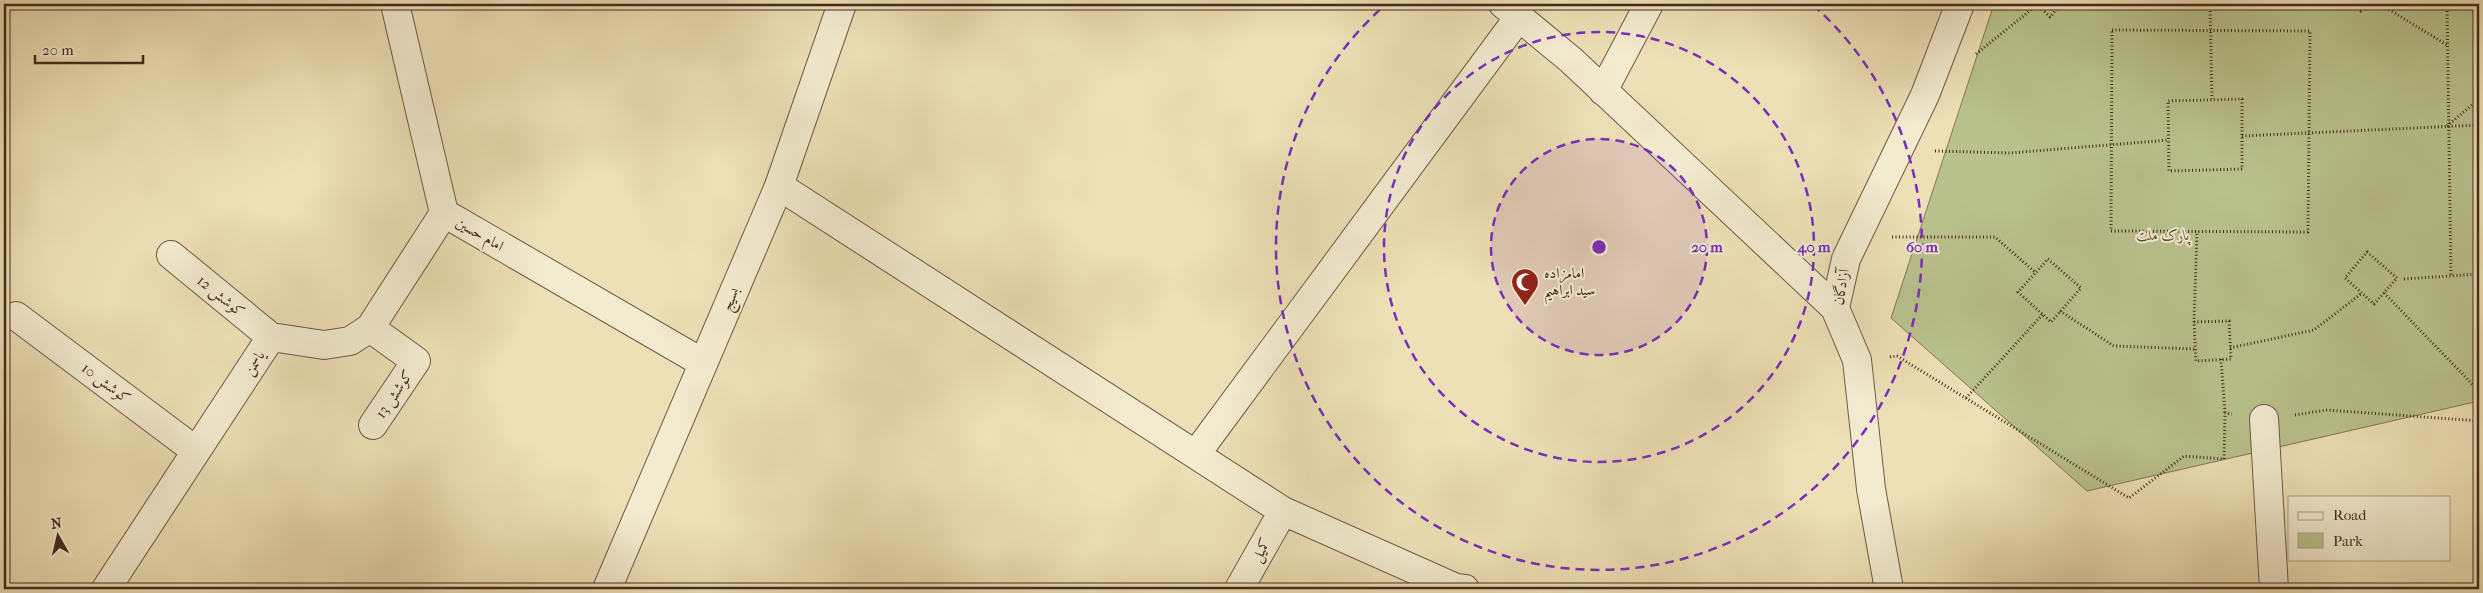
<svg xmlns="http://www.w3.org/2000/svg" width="2483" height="593" font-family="'IM FELL French Canon',Amiri,serif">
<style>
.green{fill:#b9c28d;stroke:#807656}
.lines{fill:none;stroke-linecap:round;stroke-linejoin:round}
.minor-casing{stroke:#705844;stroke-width:30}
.tertiary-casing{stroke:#705844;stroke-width:30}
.path{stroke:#462a1e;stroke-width:3;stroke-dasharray:1 2.5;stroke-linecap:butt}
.minor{stroke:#f3ebd0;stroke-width:28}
.tertiary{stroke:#f3ebd0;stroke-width:28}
.ring{fill:none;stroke:#7b2cbf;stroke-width:2.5;stroke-dasharray:9 6}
.labels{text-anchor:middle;stroke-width:4;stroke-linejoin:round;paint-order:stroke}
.street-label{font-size:15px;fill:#462a1e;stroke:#f3ebd0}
.park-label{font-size:15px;font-style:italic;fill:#5d4834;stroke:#f3ebd0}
.poi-label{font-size:15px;fill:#462a1e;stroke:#f3ebd0;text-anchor:start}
.centre{fill:#7b2cbf;stroke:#f3ebd0;stroke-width:2.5}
.ring-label{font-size:15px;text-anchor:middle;font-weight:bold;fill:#7b2cbf;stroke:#f3ebd0;stroke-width:4;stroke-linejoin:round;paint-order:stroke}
</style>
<rect width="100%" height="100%" fill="#ede0b6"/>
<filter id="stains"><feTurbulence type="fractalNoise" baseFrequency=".004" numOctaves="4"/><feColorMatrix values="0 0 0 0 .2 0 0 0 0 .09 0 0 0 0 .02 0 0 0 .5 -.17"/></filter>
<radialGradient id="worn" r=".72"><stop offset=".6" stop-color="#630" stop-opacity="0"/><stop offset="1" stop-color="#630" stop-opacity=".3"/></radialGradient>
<path class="green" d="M1994,4H2479V401L2087,491L1891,318Z"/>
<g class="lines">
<g class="minor-casing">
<path id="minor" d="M395,4L444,213L703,363
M1503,4L1571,60L1835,308
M1603,91L1649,4
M779,186L1283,511L1456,588L1465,589
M171,255L271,337
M16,316L196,451
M370,328L416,361L373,425
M2264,419L2274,589
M1196,454L1519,17
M106,589L271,337L324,345L350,341L370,328L444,213
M1239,589L1283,511
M1889,589L1871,489L1857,360L1835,308L1846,259L1925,95L1960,4"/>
</g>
<g class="tertiary-casing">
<path id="tertiary" d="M607,589L779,186L842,4"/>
</g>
<path class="path" d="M2037,4L2050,17L2061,4
M2210,4L2212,99
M2352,4L2361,11L2368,4
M2380,4L2447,45
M2447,4L2451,276
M2112,30L2310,31L2308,232L2111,231Z
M1976,54L2037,5
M2242,99V169L2169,171L2168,101Z
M2447,126L2479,99
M2242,136L2479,125
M1935,151L2010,153L2169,140
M1892,237H1995L2036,273
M2367,252L2397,278L2374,304L2345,278Z
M2048,259L2081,288L2051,322L2018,292Z
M2404,279L2479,274
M2384,293L2479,391
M2060,311L2114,346L2196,349
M2194,322L2229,321L2231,359L2196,361L2194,322L2197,231
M2230,348L2314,330L2362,293
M1890,357L1897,356L2129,498L2184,456L2224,459L2225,413L2232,414
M2221,359L2225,413
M1966,398L2043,314
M2295,415L2326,410L2479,421"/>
<use href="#minor" class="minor"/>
<use href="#tertiary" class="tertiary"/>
</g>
<circle cx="1599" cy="247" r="108" fill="#7b2cbf" fill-opacity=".12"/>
<g class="ring">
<circle cx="1599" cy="247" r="108"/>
<circle cx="1599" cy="247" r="215"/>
<path d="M1813 5A323 323 0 1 1 1385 5"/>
</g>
<defs>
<g id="mosque-pin" transform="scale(1.4375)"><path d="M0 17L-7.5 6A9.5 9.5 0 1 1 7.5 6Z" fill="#8f2418" stroke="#f3ebd0"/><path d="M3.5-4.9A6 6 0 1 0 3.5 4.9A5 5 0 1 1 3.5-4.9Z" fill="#fff"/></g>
</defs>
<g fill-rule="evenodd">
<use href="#mosque-pin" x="1525" y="282"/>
</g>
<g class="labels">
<g class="street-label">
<text transform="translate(480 234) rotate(30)" y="5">امام حسین</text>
<text transform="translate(1841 287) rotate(-81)" y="5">آزادگان</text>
<text transform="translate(221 296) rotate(39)" y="5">کوشش 12</text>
<text transform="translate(730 299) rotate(-67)" y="5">بسیج</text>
<text transform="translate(254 363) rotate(-57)" y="5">یاسمن</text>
<text transform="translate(106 383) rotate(37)" y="5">کوشش 10</text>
<text transform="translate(394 394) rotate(-56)" y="5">کوشش 13</text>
<text transform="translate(1261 550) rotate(-61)" y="5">کمیل</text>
</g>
<g class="park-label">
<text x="2163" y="240">پارک ملت</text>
</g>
<g class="poi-label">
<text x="1544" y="278">امامزاده<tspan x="1544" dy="17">سید ابراهیم</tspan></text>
</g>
</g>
<circle cx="1599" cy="247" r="8" class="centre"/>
<g class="ring-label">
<text x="1707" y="252">20 m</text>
<text x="1814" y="252">40 m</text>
<text x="1922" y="252">60 m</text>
</g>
<rect width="2483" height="593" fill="none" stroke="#ede0b6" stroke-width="20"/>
<rect x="5" y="5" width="2473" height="583" fill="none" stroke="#462a1e" stroke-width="2.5"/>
<rect x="10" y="10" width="2463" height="573" fill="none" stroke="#462a1e"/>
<rect x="2288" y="496" width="162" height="65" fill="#f3ebd0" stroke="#ae9e89"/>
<rect x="2298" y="512" width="25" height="8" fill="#f3ebd0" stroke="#ae9e89"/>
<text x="2333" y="520" font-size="15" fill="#462a1e">Road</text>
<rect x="2298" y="533" width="25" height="15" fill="#b9c28d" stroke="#ae9e89"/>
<text x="2333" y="546" font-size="15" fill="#462a1e">Park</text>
<g transform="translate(58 536) rotate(352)" stroke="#f3ebd0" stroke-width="4" paint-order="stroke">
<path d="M0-4L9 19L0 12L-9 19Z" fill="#462a1e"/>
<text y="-8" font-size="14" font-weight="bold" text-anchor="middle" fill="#462a1e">N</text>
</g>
<path d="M35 55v8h108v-8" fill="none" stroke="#462a1e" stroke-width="2.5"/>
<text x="42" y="55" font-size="15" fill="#462a1e" stroke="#f3ebd0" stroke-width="4" paint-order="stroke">20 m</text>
<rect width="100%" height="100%" filter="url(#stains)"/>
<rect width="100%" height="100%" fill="url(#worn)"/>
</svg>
